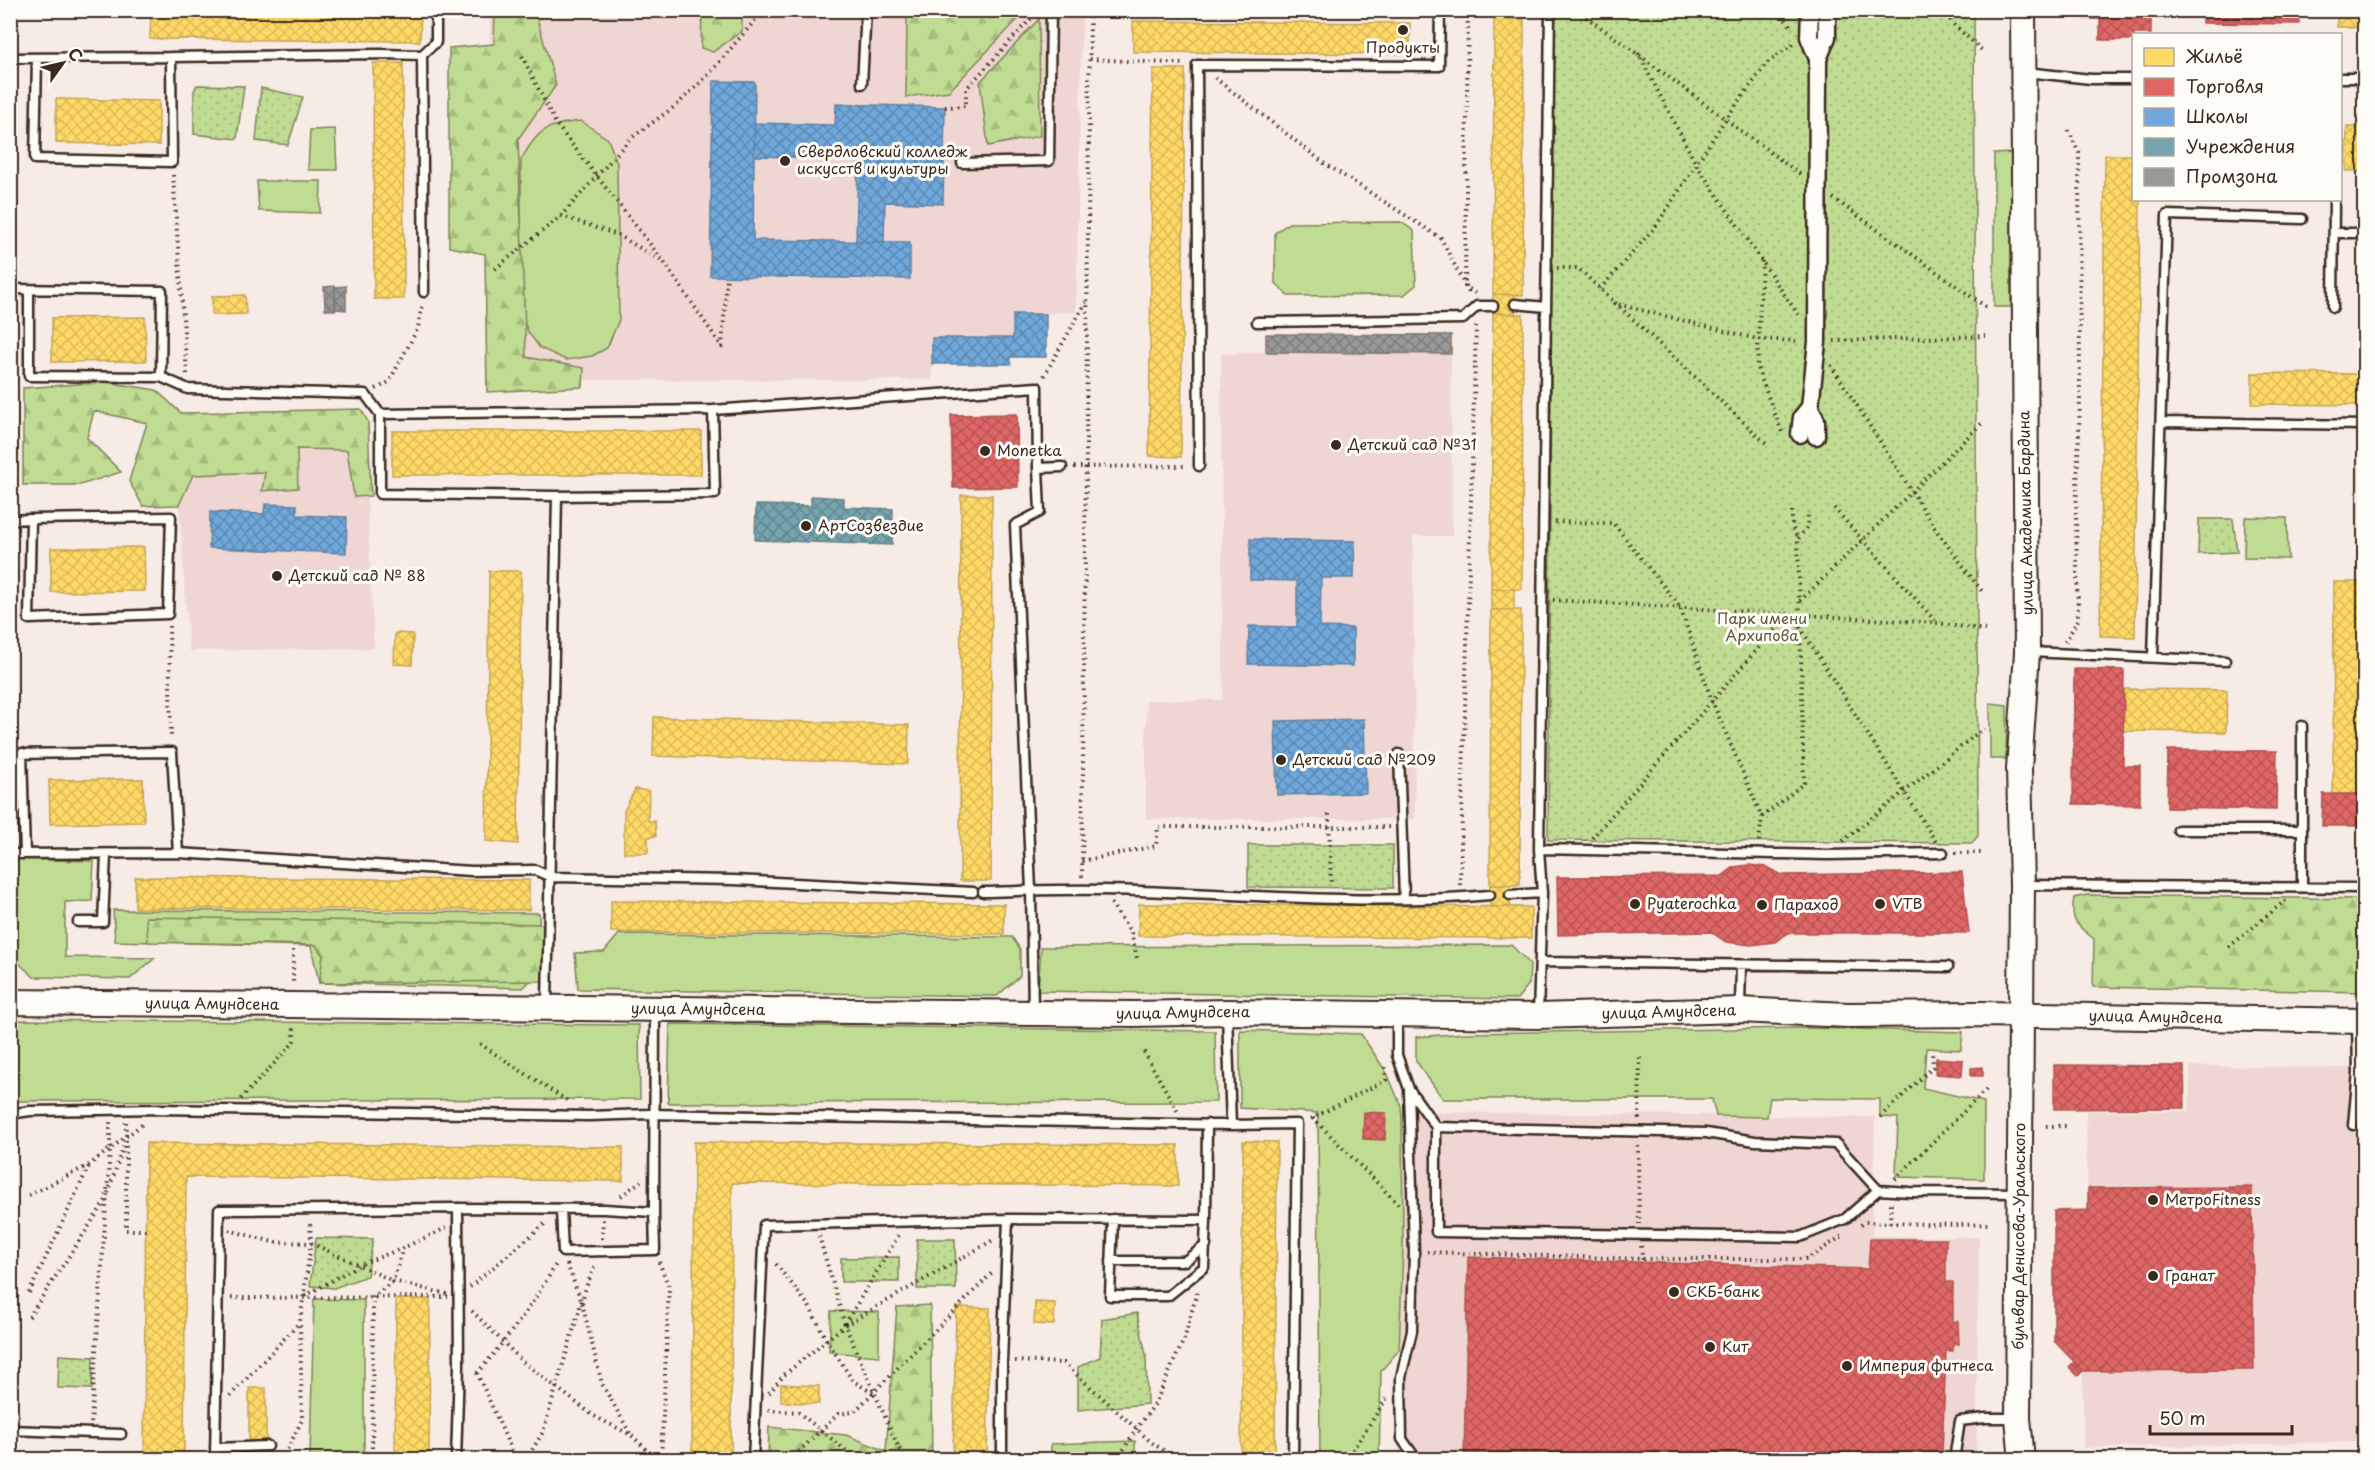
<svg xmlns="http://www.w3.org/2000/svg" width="2375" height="1470" font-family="'Playpen Sans',sans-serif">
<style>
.built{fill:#f0d6d2}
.grass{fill:#c0dc93;stroke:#7e8358;stroke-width:1.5}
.forest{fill:url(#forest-firs);stroke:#7e8358;stroke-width:1.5}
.park{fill:url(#park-dots);stroke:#7e8358;stroke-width:1.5}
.homes{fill:url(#homes-cross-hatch);stroke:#c4a450;stroke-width:1.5}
.shops{fill:url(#shops-cross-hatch);stroke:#ae5450;stroke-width:1.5}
.schools{fill:url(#schools-cross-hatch);stroke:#5f82a3;stroke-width:1.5}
.public{fill:url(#public-cross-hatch);stroke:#648084;stroke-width:1.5}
.industry{fill:url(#industry-cross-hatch);stroke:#7d7874;stroke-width:1.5}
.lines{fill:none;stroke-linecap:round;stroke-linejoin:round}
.lane-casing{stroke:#3b2a1e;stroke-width:13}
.street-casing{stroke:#3b2a1e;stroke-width:21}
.secondary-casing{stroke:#3b2a1e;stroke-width:28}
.path{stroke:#3b2a1e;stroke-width:4;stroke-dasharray:1.5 4.5;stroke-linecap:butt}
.lane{stroke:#fdfcf7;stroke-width:8}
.street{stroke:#fdfcf7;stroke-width:16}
.secondary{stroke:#fdfcf7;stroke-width:24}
.poi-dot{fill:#3b2a1e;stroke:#fdfcf7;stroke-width:2}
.labels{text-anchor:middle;stroke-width:6;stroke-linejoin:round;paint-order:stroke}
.poi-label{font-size:15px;fill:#3b2a1e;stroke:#fdfcf7;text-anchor:start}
.street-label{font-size:15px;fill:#3b2a1e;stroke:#fdfcf7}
.park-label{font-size:15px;fill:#5c563b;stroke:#fdfcf7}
</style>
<defs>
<pattern id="forest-firs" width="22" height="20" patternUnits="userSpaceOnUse" patternTransform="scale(1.5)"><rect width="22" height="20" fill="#c0dc93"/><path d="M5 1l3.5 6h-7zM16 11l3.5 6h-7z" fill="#a6bd7e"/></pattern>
<pattern id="park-dots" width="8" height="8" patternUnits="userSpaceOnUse" patternTransform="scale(1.5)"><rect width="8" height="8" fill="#c0dc93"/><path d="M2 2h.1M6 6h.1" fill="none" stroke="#a6bd7e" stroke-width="1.8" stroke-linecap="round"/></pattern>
<pattern id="homes-cross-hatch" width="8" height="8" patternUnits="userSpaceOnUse" patternTransform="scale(1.5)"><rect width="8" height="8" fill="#ffd966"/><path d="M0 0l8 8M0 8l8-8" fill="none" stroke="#dbba58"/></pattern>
<pattern id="shops-cross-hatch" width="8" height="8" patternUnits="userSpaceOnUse" patternTransform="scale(1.5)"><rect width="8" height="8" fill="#e06666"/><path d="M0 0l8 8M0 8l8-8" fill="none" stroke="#b75453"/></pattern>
<pattern id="schools-cross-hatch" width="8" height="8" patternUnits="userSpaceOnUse" patternTransform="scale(1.5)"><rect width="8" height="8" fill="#6fa8dc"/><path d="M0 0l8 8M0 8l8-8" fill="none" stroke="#5c89b2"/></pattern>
<pattern id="public-cross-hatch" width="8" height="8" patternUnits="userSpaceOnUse" patternTransform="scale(1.5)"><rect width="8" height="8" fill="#76a5af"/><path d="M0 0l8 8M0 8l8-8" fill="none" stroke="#62878e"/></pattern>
<pattern id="industry-cross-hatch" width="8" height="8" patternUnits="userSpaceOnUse" patternTransform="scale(1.5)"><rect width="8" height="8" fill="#999"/><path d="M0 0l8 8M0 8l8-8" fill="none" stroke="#7e7d7c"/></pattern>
</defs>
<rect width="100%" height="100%" fill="#f7ebe6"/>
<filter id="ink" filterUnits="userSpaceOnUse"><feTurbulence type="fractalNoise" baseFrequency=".0167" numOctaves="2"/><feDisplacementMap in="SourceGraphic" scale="12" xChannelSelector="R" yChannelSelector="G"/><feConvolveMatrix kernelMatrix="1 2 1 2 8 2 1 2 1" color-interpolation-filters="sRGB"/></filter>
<g filter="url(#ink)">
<path class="built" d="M490,11H1082L1076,312L1013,314V338H932V380H490Z
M1266,352L1451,354L1452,536H1413L1415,819H1146V700H1223L1221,354Z
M364,437L374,648L189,651L175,439Z
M2190,1066L2364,1068V1442L2083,1448V1371L2054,1341V1211L2088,1210L2086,1111H2189Z
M1404,1112L1875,1117L1872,1236L1979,1237L1976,1459L1398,1460Z"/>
<path class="grass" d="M581,121L608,139L617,163L619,320L607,348L592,356L566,360L540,348L528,332L521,314V160C538,129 546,125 581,121Z
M335,129L337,170H308L310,130Z
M2011,153V307H1994V154Z
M257,181H321L320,213L259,211Z
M1401,222L1414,231L1416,285L1404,295L1288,296L1275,282V233L1289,223Z
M2245,517L2287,518L2288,559L2244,558Z
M1990,703L2007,705L2006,759H1990Z
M11,859L94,861L92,901L65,902V957L155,958L130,979L34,977L11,956Z
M113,910L539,913L540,971L523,988L319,983L311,946L115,941Z
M619,934L1012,937L1020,949V976L997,996L578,989L575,953L604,952Z
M1511,945L1530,964L1529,984L1517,999L1038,991L1041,947Z
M11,1020L639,1025L640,1099L11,1101Z
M670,1024L1215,1031L1216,1102L668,1103Z
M1806,1028L1963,1032L1961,1050L1926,1048L1923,1088L1984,1102V1179L1896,1177L1898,1118L1880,1117V1099L1770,1098L1767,1117L1716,1116L1712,1099H1443L1416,1061V1037L1466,1033Z
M1240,1030L1361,1034L1387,1073L1401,1106L1402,1118L1403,1249L1399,1350L1381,1371L1379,1459H1320L1318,1113L1240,1108Z
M314,1299L364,1300V1456L310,1457Z
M831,1311L879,1312V1356L829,1352Z
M1135,1441V1459H1051V1444Z"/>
<path class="forest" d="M495,11H535L556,85L518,139L526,357L584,368L583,387L487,392L485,254L449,247V48L494,44Z
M702,11H742V31L713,52L701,48Z
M907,11V10L1026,11L949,91L906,97Z
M1039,19L1040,136L988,146L980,82Z
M106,382L156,390L181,413L361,409L368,422L371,496L354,497L347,450L297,449L298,488L262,491L265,472L193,475L179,505L143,506L129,481L147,423L94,411L87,438L121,472L80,485H23V388Z
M2088,895L2364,899V992L2093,987L2094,939C2076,925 2070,921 2074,898Z
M146,917L544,924V981L319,983L323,956L316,945L148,942Z
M930,1305L932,1459H768L769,1427L846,1435L886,1451L897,1307Z"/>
<path class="park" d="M1553,11H1974L1978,836L1972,843L1548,840Z
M197,85L244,86L237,139L194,134V91Z
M261,88L303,97L288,145L256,141Z
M2199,519H2233L2237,552L2198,554Z
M1248,845H1393V888L1248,887Z
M316,1238L373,1239L367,1276L334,1288L310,1286Z
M917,1239H955L956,1289H917Z
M899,1257V1282H841V1258Z
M1137,1313L1146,1355L1147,1404L1078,1410V1367L1100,1357L1102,1319Z
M59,1355L93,1357L92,1389L58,1388Z"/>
<path class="homes" d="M151,10L421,11L420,41L150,39Z
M2337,10H2364V27H2337Z
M1494,19H1524L1523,295L1493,294Z
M1133,21L1410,23V54L1133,52Z
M373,63H403L404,299H374Z
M1153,69H1185L1181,457L1149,456Z
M56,99L159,101V145L56,143Z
M2347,127H2364V171H2346Z
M2105,155H2134V200H2140L2135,637L2100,636Z
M1493,294L1515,295V314L1493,313Z
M245,295L246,314L212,315V296Z
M1493,313L1523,314L1522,589H1491Z
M145,317L146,361L52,362V318Z
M2252,373L2364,374V405L2252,404Z
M392,431H701V475H392Z
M961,495H992L991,881H960Z
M144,547L145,591L51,592V548Z
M489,571H521L518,844L486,841Z
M2334,582H2364V794H2333Z
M1491,589H1514V610H1491Z
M1491,610H1521L1520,885H1490Z
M395,633L413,634L412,665L394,664Z
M2124,689L2227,690L2226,732L2123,731Z
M654,717L909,725L908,764L653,756Z
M143,779L144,822L50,824L49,780Z
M635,789L649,791L648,821H655L656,836L648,837V853H624V811Z
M135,877L529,880V910L135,908Z
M1490,885H1510V907H1490Z
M611,901L1004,904V934L611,932Z
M1139,904L1531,907V938L1138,936Z
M1243,1141L1277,1142L1275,1460H1241Z
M694,1142L1178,1145V1186L732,1183L731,1460H692Z
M146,1143L623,1147V1181L186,1177L184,1460H144Z
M396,1299H430L429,1460H395Z
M1035,1302L1055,1303L1054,1325L1034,1324Z
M956,1307L990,1308L987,1460H953Z
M781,1384L819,1386V1404L781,1402Z
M249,1388H266V1440L249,1441Z"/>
<path class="shops" d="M2083,10H2151V34H2134V40H2100V19H2083Z
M2202,10H2299V24L2202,23Z
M1017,414L1018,487L953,488L951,415Z
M2074,669L2124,670L2123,766H2140V805L2073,804Z
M2168,750L2277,751L2276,810L2167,808Z
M2323,794H2364V826H2322Z
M1749,865L1766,867L1782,875L1962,872L1969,933H1788L1775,942L1751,945L1726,942L1711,932L1558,935L1557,877L1722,876L1734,867Z
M1936,1058L1963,1060L1962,1076L1935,1074Z
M2054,1065L2184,1066L2185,1108L2054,1109Z
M1983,1067V1076H1971V1068Z
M1364,1112L1386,1113L1385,1140L1363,1139Z
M2252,1187L2254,1370L2083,1371L2054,1341V1211L2088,1210V1188Z
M1870,1239H1946V1282H1953V1322L1958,1321L1959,1344L1953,1343V1351H1946L1942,1455L1874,1453V1460H1464L1468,1257L1868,1269Z
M2074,1362L2083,1371L2078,1376L2069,1367Z"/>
<path class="schools" d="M713,81L755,82L753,240L910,242V279L710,276Z
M836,104L945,107L943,204L885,202L884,242L856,241L858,159L754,156L755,123L835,125Z
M1013,314H1046V357H1010L1011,364H932V338H1013Z
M265,504L297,505V515L347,517L346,553L209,548L210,512L264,514Z
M1250,539L1355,541L1354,578H1321L1320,627L1353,628V666L1248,664L1249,626L1297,627V581L1250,580Z
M1364,719L1366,793L1277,795L1275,721Z"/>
<path class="public" d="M811,496L844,498V507L893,509L892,545L755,540L756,505L811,506Z"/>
<path class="industry" d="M335,286V310H325L324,287Z
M346,286V310L336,309L335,287Z
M1266,334L1451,335V354L1266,352Z"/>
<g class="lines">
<g class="lane-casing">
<path id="lane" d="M171,57L380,54L422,55
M10,58L171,57L172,162L35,159L37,58
M2025,72L2091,79H2134
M2340,78H2364
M862,84L866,10
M962,163L1049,161L1051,10
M2334,233H2364
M10,289L162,291L161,377L29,376V290
M424,292L422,55L436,42V10
M1515,304L1546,307
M2333,307L2334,200
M1257,322L1463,319L1477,306H1493
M161,377L188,389L365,394L380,414
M713,410L1037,387L1038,468L1062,467
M2161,422L2364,425
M1199,466L1197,65L1439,66L1440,10
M10,520L31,519L171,517L168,614L29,619L31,519
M2030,652L2225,661
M2153,657L2167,215L2302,219
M22,753L25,854
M10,754L172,752L178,853
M1399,754L1404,898
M2178,830H2302
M1539,849L1827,855L1943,853
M10,854L178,853L472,871L535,870L551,877L734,880L973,892
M2023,885L2364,888
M2302,887V726
M983,892C1022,891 1062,889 1102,890C1231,892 1361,907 1490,895
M1510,895L1542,893
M78,922H103L106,855
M1540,962L1948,967
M547,1005L557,496L715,494L713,410L380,414V494L557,496
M1740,1007L1741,965
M1033,1011L1031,890L1015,525L1040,512L1038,468
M1538,1015L1542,893L1539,849L1550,10
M1397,1016V1055L1409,1089L1436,1127V1232L1800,1237L1845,1219L1878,1190L1836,1144L1755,1141L1706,1133L1436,1127
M1409,1090L1414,1252L1412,1331L1401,1377L1402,1439L1417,1460
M10,1114L30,1111L161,1109L589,1116L650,1114L1231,1125L1227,1014
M1231,1125L1297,1124L1293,1460
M2353,1125L2358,1072L2357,1023
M1878,1190L1910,1192L2018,1193
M561,1210L563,1252L655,1250L654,1212
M1113,1219L1110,1296H1168L1204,1267L1206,1220
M1111,1261H1185L1206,1245
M10,1430L121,1434
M215,1448L268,1446
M215,1460L219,1210L458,1208L604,1209L654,1212L655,1012
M456,1460L459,1366L458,1208
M753,1460L764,1225L1008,1219L1206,1220L1207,1124
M1002,1460V1361L1008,1219
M1954,1460L1960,1421L1985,1418H2015"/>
</g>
<g class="street-casing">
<path id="street" d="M1810,10L1809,37L1818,59L1827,37V10
M1810,407L1817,342L1818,59
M1800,434L1802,417L1810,407L1816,421V436"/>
</g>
<g class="secondary-casing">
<g id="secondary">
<path id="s1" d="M10,1002L1135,1014L1227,1012L1538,1016L1740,1010L1848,1015L1980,1014L2364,1021"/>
<path id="s2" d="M2022,1460L2018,1418L2022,885L2019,769L2027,652L2023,10"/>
</g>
</g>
<path class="path" d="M1468,10L1465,286L1471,296
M1576,10C1652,63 1725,120 1800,174
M1778,10L1793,29
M1943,10L1953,24L1984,52
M1638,53L1696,164L1799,316
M522,56L556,124L664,262L722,347L727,276
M1090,59L1185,64
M1215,78L1324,163L1441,238L1465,286L1475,293
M945,107L966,106V89L1038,11
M173,175L187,374
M1833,198L1986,307
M561,216L618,235L660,260
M1762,261L1757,368L1782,432
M1557,268H1578L1768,445
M495,269L561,216L630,139L678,104L708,75L764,10
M1600,289L1656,226L1725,120L1767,63L1793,44
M1613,303L1757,339L1800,341
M1834,341L1985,336
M1831,365L1939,534L1984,594
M1044,376L1086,302
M376,389L389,382L418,328L422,304
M1074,467L1186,466
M1834,508L1937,623
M1792,511V526L1798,539L1807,527L1808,511
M1555,522L1613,523L1680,607L1712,701L1762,817L1759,841
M1553,600L1937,623L1985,630
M1800,601L1982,423
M169,626L171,739
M1800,627L1936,842
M2065,642L2078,620L2076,517L2080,401L2079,153L2067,127
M1329,814L1331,886
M1762,817L1804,783L1798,539
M1592,838L1777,627L1798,615
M1843,841L1984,728
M1955,853H1984
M1082,861L1156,846L1158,827H1389
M1082,877L1090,10
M1460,885L1476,326
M1111,903L1131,933L1137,958
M2229,947L2286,900
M293,950V985
M480,1044L569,1102
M1144,1052L1178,1112
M241,1099L294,1042V1025
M1880,1117L1933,1067L1932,1051
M1313,1118L1399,1205
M1311,1119L1386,1080L1385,1064
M1639,1119L1640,1056
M126,1122V1230H146
M2046,1126H2067
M1638,1145L1639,1224
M1895,1179L1989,1087
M108,1193L126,1138
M29,1195L89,1165L144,1123
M621,1196L641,1181
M1890,1223L1891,1203
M1861,1225L1864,1222L1958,1225L1989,1224
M229,1230L273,1242L311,1243L393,1281L447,1294
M819,1236L845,1325L904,1460
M602,1239L603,1219
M1641,1246L1643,1263
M1427,1252L1643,1259H1807L1844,1235
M659,1262L669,1287L661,1460
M567,1264L582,1303L602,1384L631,1435
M776,1264L809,1306L827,1341L853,1381L873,1393
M470,1287L547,1222
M29,1293L89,1166
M305,1296L359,1265L403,1248L446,1228
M231,1298L448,1297
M472,1311L523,1362L594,1416L631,1435L658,1460
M29,1317L106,1200
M845,1324L900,1233
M1015,1361L1064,1363L1151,1442L1178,1460
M477,1373C508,1338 535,1302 557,1262
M477,1373L516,1460
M769,1393L784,1375L845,1325L995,1239
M230,1396L299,1323
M768,1410L798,1412L858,1460
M91,1423L110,1150V1122
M282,1460L302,1420L300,1322L311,1243L310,1222
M372,1460L373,1297L393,1281L403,1248
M526,1460L543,1432L586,1287L596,1263
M790,1460L838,1414L854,1412L993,1272
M1117,1460L1137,1428L1155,1404L1185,1337L1198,1288
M1346,1460L1389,1395"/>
<use href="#lane" class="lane"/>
<use href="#street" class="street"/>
<use href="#secondary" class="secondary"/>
</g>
</g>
<g class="poi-dot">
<circle cx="1403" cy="30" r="6"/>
<circle cx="785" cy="161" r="6"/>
<circle cx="1336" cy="445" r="6"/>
<circle cx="985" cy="451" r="6"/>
<circle cx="806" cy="526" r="6"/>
<circle cx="277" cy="576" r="6"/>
<circle cx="1281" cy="760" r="6"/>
<circle cx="1635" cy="904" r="6"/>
<circle cx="1880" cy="904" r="6"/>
<circle cx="1762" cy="905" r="6"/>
<circle cx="2153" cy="1200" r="6"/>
<circle cx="2153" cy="1276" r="6"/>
<circle cx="1674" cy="1292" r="6"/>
<circle cx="1710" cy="1347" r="6"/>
<circle cx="1847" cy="1366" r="6"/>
</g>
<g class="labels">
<g class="poi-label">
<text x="1403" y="53" text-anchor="middle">Продукты</text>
<text x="797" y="157">Свердловский колледж<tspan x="797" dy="17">искусств и культуры</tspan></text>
<text x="1348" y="450">Детский сад №31</text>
<text x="997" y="456">Monetka</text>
<text x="818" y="531">АртСозвездие</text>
<text x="289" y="581">Детский сад № 88</text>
<text x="1293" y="765">Детский сад №209</text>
<text x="1647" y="909">Pyaterochka</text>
<text x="1892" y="909">VTB</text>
<text x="1774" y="910">Параход</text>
<text x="2165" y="1205">МетроFitness</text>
<text x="2165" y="1281">Гранат</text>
<text x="1686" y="1297">СКБ-банк</text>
<text x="1722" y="1352">Кит</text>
<text x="1859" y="1371">Империя фитнеса</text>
</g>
<g class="street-label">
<text transform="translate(2026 513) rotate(-91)" y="5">улица Академика Бардина</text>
<text dy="5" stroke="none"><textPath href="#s1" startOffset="202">улица Амундсена</textPath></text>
<text dy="5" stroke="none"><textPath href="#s1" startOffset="688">улица Амундсена</textPath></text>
<text dy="5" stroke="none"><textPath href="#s1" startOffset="1173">улица Амундсена</textPath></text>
<text dy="5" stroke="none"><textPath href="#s1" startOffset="1659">улица Амундсена</textPath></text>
<text dy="5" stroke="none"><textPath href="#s1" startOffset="2146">улица Амундсена</textPath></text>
<text dy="5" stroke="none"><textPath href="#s2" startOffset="224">бульвар Денисова-Уральского</textPath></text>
</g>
<g class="park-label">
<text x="1762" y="624">Парк имени<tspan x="1762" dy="17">Архипова</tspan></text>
</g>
</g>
<rect width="2375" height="1470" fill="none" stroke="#fdfcf7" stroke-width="36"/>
<rect x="18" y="18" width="2339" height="1434" fill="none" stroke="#3b2a1e" stroke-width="2" filter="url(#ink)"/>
<rect x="2132" y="33" width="210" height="168" fill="#fdfcf7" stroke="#afa8a0" stroke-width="1.5"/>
<rect x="2144" y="48" width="30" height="18" fill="#ffd966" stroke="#afa8a0" stroke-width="1.5"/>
<text x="2186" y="63" font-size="18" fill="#3b2a1e">Жильё</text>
<rect x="2144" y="78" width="30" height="18" fill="#e06666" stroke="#afa8a0" stroke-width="1.5"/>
<text x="2186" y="93" font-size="18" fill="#3b2a1e">Торговля</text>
<rect x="2144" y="108" width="30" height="18" fill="#6fa8dc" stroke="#afa8a0" stroke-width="1.5"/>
<text x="2186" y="123" font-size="18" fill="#3b2a1e">Школы</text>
<rect x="2144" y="138" width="30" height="18" fill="#76a5af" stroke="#afa8a0" stroke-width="1.5"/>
<text x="2186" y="153" font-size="18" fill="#3b2a1e">Учреждения</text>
<rect x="2144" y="168" width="30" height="18" fill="#999999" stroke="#afa8a0" stroke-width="1.5"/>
<text x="2186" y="183" font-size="18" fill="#3b2a1e">Промзона</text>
<g transform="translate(63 63) rotate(56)" stroke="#fdfcf7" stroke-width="4.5" paint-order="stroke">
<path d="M0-4.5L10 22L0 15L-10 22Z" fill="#3b2a1e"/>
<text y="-9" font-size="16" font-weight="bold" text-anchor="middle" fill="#3b2a1e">С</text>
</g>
<path d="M2150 1425v9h142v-9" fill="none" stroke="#3b2a1e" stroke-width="3"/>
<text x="2159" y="1425" font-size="18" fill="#3b2a1e" stroke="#fdfcf7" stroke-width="4.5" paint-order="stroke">50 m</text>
</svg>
